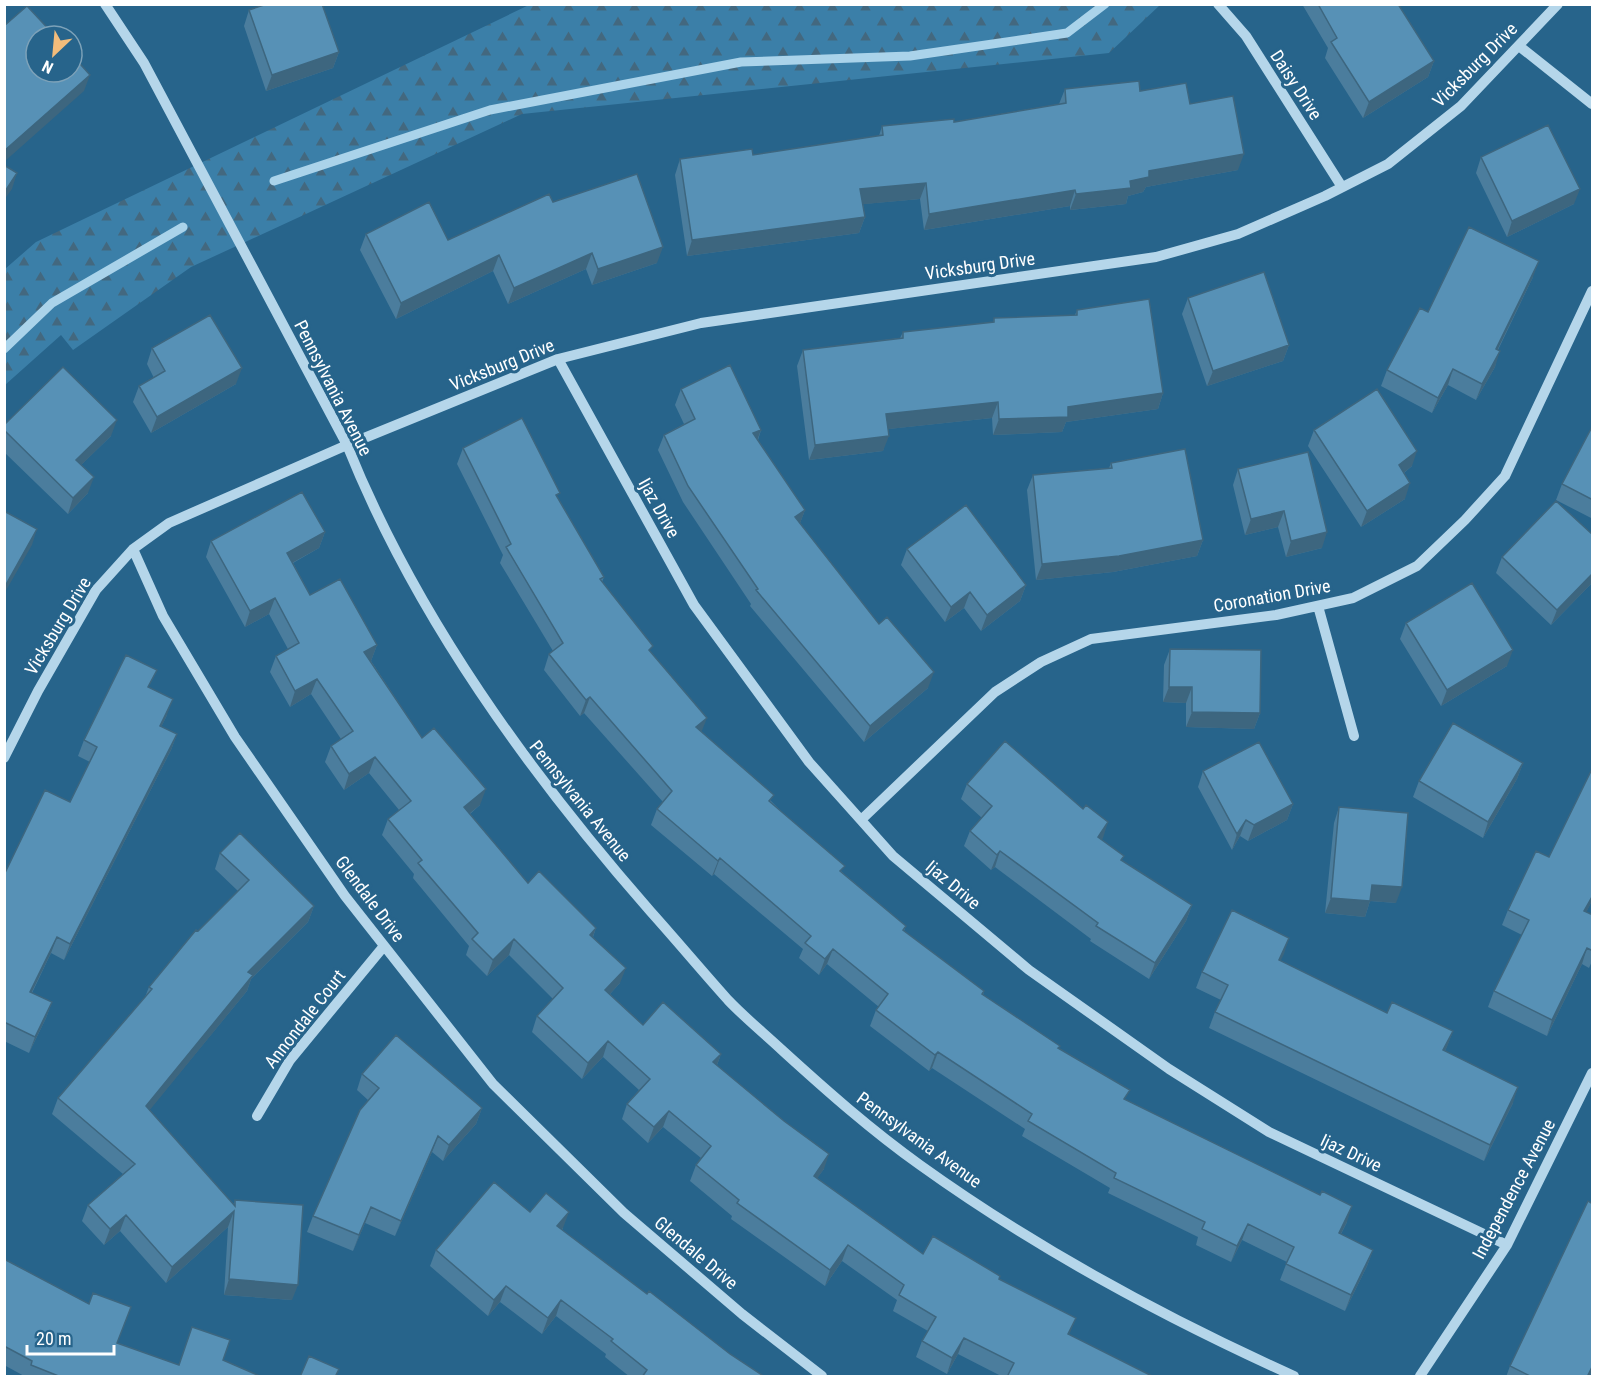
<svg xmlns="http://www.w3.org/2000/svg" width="1597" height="1381" font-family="'Roboto Condensed',sans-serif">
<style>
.forest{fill:url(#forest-firs)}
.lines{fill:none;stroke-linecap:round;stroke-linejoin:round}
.stream{stroke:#aad3ea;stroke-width:9}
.minor{stroke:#b5d6ea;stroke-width:10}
.wall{fill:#4b7d9d}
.shaded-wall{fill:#3d667f}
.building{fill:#5791b6;stroke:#3d667f;stroke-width:1.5}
.labels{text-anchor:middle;stroke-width:6;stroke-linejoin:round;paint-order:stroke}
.street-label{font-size:18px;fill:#fff;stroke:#27648b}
</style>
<defs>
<pattern id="forest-firs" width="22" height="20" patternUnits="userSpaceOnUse" patternTransform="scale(1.5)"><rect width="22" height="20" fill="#3b7fa8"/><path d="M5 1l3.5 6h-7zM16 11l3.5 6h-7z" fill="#43687f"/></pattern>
</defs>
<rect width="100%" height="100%" fill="#27648b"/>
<path class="forest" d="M529,5H1160L1109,53L522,114L191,267L73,350L61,335L5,385V269L36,242Z"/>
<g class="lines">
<path class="stream" d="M274,181L490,110L741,62L910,56L1067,33L1105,4
M4,349L52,303L183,227"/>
<path class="minor" d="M105,4L144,63L347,445C416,617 530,774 651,912C677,941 702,971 728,1000C745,1018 765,1034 783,1051C827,1091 871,1130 920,1165C1037,1249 1163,1317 1294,1376
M1218,4L1246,36L1342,187
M1519,46L1592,104
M558,359L694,605L809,762L893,856L1029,970L1169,1069L1269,1132L1507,1245
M133,549L163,616L235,737L345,896L493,1084L624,1213L742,1314L822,1376
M1318,606L1354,736
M4,758L38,691L96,590L133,549L169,523L347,445L558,359L701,323L1156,257L1238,234L1325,196L1388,164L1461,106L1558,4
M861,820L995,692L1041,662L1091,639L1276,615L1353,598L1417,566L1465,520L1505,476L1592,291
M257,1116L290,1060L384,946
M1420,1376L1507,1245L1592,1073"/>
</g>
<path class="wall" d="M1302,4H1398L1434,61L1428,77L1363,118L1325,58L1328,48Z
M249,10L339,52L333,68L266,91L244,26Z
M1065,89L1140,91L1190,104L1238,170L1146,187L1143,192L1128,196L1126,204L1070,210V206L924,230L920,199L863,204L865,217L859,233L687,256L675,175L680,159L753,155L879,136L882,126L954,122L1059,104Z
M1481,157L1574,204L1507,237L1476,173Z
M553,202L657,263L592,285L586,269L508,304L493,271L396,319L360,250L366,234L448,240Z
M1533,277L1498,350L1495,367L1476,400L1448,385L1432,413L1381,386L1387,370L1428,312Z
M1188,298L1289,345L1283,361L1207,386L1182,314Z
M1077,310L1163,393L1158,409L1066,422L1062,432L993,435L992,418L888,429L883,451L809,460L797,366L803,350L900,338L903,332L993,322L994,318L1075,315Z
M152,348L236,384L151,433L133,402L139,386L154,378L147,364Z
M681,389L761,430L758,440L805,510L800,523L928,688L864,742L750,606L751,604L683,502L658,450L664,435L684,424L675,405Z
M4,425L111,436L81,465L88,493L68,514L4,452Z
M1593,425V519L1556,500L1562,484Z
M1314,430L1412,466L1404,473L1405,499L1361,527L1308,446Z
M463,448L558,498L604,577L602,582L651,653L702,732L843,873L906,926L904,931L984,991L983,995L1059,1048L1126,1100L1347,1222L1341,1234L1373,1250L1367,1266L1345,1311L1280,1280L1287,1262L1242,1240L1231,1262L1196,1245L1198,1237L1108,1193L1110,1188L1022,1136L1025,1129L932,1068L929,1071L870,1026L876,1010L879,1007L827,964L819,975L799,958L803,949L714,874L712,876L651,825L657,809L663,802L584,713L580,716L544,670L549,654L553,651L500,563L503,555L457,464Z
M1308,452L1322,548L1286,557L1278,527L1245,535L1233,485L1238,469Z
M1111,463L1203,540L1197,556L1113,572L1036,580L1027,490L1033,475L1109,468Z
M325,532L319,548L293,563L310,595L377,645L371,661L422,738L480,805L470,814L528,883L596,928L593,937L620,983L610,994L643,1025L721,1054L717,1065L824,1169L817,1178L923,1254L1000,1279L1069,1335L1154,1377H1003L958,1354L947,1374L916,1357L922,1341L928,1331L893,1311L897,1300L842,1261L825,1286L731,1219L732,1216L690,1181L696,1165L701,1158L663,1127L648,1143L622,1119L627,1104L639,1090L603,1057L582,1079L532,1032L537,1016L553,999L509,955L487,976L466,955L469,946L413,878L414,874L382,835L388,819L399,810L369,773L344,790L325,762L331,746L341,739L311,694L290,707L270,672L276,656L288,649L269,614L245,627L206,557L211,541Z
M1593,535V582L1551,625L1496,573L1502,557Z
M907,549L1026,585L1020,601L981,631L964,608L945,622L901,565Z
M1406,623L1507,666L1441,706L1400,639Z
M1170,649L1260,713L1254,729L1186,727V703L1163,702L1164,665Z
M150,688L167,715L161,727L177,734L171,750L64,960L51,953L32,993L52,1002L46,1018L29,1053L4,1041V875L70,802L90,762L78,756L84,740Z
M1523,763L1517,779L1483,838L1413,797L1419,781Z
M1593,767V899L1586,912L1593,915V959L1589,968L1582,964L1547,1036L1488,1007L1494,991L1522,935L1502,925L1508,910L1549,857Z
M1203,771L1293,804L1287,820L1248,841L1240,836L1232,850L1198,787Z
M967,784L1083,809L1108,822L1101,839L1122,861L1192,905L1186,921L1149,979L1090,941L1091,939L995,867L991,870L964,846L970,831L982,818L961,799Z
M1339,807L1396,903L1370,901L1365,917L1325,913L1334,823Z
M220,853L314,906L308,922L251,979L247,991L149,1110L233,1205L235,1200L292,1300L224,1295L228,1227L166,1283L120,1231L104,1245L82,1221L88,1205L123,1174L52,1114L58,1098L145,997L149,987L198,931L238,891L215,869Z
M1289,938L1280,961L1387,1013L1453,1031L1445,1051L1513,1103L1484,1161L1209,1028L1215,1012L1221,1000L1196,988L1202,972Z
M362,1074L482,1108L476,1124L443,1161L432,1152L395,1236L365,1223L353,1251L307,1232L313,1216L368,1100L357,1090Z
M1593,1199V1369L1589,1377H1506L1510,1366Z
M530,1212L563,1228L562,1230L647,1294L730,1354L765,1377H630L605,1357L606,1354L556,1316L542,1334L500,1302L488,1316L430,1266L436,1250Z
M4,1259L118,1343L179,1365L223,1360L262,1377H26L4,1365Z"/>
<path class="shaded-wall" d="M339,52L333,68L266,91L272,75Z
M1434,61L1428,77L1363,118L1369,102Z
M90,75L84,91L4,162V151Z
M1244,154L1238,170L1146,187L1143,192L1128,196L1126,204L1070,210L1076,194L1130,181L1149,171Z
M17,173L12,189L4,200V193Z
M926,183L920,199L855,205L860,189Z
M1580,189L1574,204L1507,237L1512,221Z
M1075,190L1070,206L924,230L929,214Z
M865,217L859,233L687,256L692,240Z
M663,247L657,263L592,285L598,269Z
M592,253L586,269L508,304L514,288Z
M499,255L493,271L396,319L401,303Z
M1539,261L1533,277L1490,365L1496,349Z
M1289,345L1283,361L1207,386L1213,371Z
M1500,351L1495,367L1476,400L1482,384Z
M242,368L236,384L151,433L157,417Z
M1453,369L1448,385L1432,413L1438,398Z
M1163,393L1158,409L1066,422L1062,432L993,435L999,419L1068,407Z
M998,402L992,418L880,430L886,414Z
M117,420L111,436L71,475L76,460Z
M761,430L755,446L753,433Z
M889,436L883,451L809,460L815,445Z
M1417,451L1412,466L1394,481L1399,465Z
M94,477L88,493L68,514L73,498Z
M1410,483L1405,499L1361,527L1367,511Z
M805,510L799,526L795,517Z
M1284,511L1278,527L1245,535L1251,519Z
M37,529L32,545L4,594V588Z
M325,532L319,548L281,569L287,553Z
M1327,532L1322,548L1286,557L1291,541Z
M1203,540L1197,556L1113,572L1036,580L1042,564Z
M1593,573V582L1551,625L1557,610Z
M1026,585L1020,601L981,631L987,615Z
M970,592L964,608L945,622L951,607Z
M275,598L269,614L245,627L250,611Z
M377,645L371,661L359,668L364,652Z
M1513,650L1507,666L1441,706L1447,690Z
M934,672L928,688L864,742L870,726Z
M317,679L311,694L290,707L295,691Z
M1169,687H1192L1186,703L1163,702Z
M590,697L584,713L580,716L586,700Z
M173,699L167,715L154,742L160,726Z
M1192,712L1260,713L1254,729L1186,727Z
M707,718L701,733L696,727Z
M177,734L171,750L64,960L70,944Z
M375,757L369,773L344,790L349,774Z
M1523,763L1517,779L1483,838L1488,822Z
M486,789L480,805L458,823L464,807Z
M1293,804L1287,820L1248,841L1254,825Z
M1246,820L1240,836L1232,850L1237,834Z
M1108,822L1103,838L1092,852L1098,837Z
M1000,851L995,867L991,870L997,855Z
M720,858L714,874L712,876L718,861Z
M1372,885L1402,887L1396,903L1370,901L1365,917L1325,913L1331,898Z
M1593,895V899L1579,927L1584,911Z
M1192,905L1186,921L1149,979L1155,963Z
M314,906L308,922L251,979L247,991L140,1122L146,1106L248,972Z
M596,928L590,944V935Z
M57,937L51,953L24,1008L30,992Z
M1289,938L1284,954L1273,976L1279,960Z
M514,939L509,955L487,976L493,960Z
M1587,948L1582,964L1547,1036L1552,1020Z
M833,949L827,964L819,975L825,959Z
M626,968L620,983L599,1006L605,990Z
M52,1002L46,1018L29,1053L35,1037Z
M1453,1031L1447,1047L1438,1066L1443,1050Z
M608,1041L603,1057L582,1079L588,1063Z
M938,1052L932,1068L929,1071L935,1055Z
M721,1054L715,1070L713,1062Z
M1518,1087L1513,1103L1484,1161L1490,1145Z
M482,1108L476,1124L443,1161L449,1145Z
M669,1111L663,1127L648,1143L654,1127Z
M438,1136L432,1152L395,1236L401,1221Z
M829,1154L824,1169L808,1191L814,1176Z
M1352,1206L1347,1222L1333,1249L1339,1233Z
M371,1207L365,1223L353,1251L359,1235Z
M234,1211L228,1227L166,1283L172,1267Z
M569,1212L563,1228L551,1242L557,1226Z
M126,1215L120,1231L104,1245L110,1229Z
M1248,1224L1242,1240L1231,1262L1237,1246Z
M848,1245L842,1261L825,1286L830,1270Z
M1373,1250L1367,1266L1345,1311L1351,1295Z
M229,1279L298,1285L292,1300L224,1295Z
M506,1286L500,1302L488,1316L494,1300Z
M561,1300L556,1316L542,1334L548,1318Z
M1076,1318L1070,1333L1062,1350L1068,1334Z
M964,1338L958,1354L947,1374L952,1358Z
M1593,1365V1369L1589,1377H1587Z"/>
<path class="building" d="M267,4H322L339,52L272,75L249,10Z
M1318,4H1398L1434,61L1369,102L1331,42L1337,38Z
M27,6L55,36H36V72H72V55L90,75L4,151V26Z
M1139,81L1140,91L1186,83L1190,104L1233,96L1244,154L1149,171V177L1130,181L1131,188L1076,194L1075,190L929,214L926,183L860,189L865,217L692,240L680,159L752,149L753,155L883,135L882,126L954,119V122L1066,103L1065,89Z
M1548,125L1580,189L1512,221L1481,157Z
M4,165L17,173L4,193Z
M637,174L663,247L598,269L592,253L514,288L499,255L401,303L366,234L429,202L448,240L549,194L553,202Z
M1469,227L1539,261L1496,349L1500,351L1482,384L1453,369L1438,398L1387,370L1420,308L1428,312Z
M1264,272L1289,345L1213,371L1188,298Z
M1149,299L1163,393L1068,407V417L999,419L998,402L886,414L889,436L815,445L803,350L903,338V332L994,322V318L1077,315V310Z
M210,315L242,368L157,417L139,386L165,371L152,348Z
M730,365L761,430L753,433L805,510L795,517L879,624L887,617L934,672L870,726L756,590L758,589L688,486L664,435L695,419L681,389Z
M63,367L117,420L76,460L94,477L73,498L4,430V425Z
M1377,389L1417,451L1399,465L1410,483L1367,511L1314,430Z
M522,418L560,493L556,495L604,577L600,579L653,646L649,650L707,718L696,727L774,795L769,801L845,866L840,871L906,926L903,930L984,991L982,994L1060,1046L1058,1048L1130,1090L1124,1099L1320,1195L1322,1191L1352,1206L1339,1233L1373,1250L1351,1295L1286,1264L1294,1247L1248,1224L1237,1246L1202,1229L1205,1222L1114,1178L1116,1173L1028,1121L1032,1114L938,1052L935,1055L876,1010L888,994L833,949L825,959L805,943L811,936L720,858L718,861L657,809L672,791L590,697L586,700L549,654L563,643L506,547L511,544L463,448Z
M1593,425V500L1562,484Z
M1185,449L1203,540L1119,556L1042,564L1033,475L1112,468L1111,463Z
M1308,452L1327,532L1291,541L1284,511L1251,519L1238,469Z
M302,492L325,532L287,553L310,595L340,579L377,645L364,652L422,738L434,728L486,789L464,807L528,883L539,871L596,928L590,935L626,968L605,990L643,1025L663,1002L721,1054L713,1062L784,1121L829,1154L814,1176L923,1254L933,1236L1000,1276L999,1279L1076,1318L1068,1334L1154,1377H1007L1014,1363L964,1338L952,1358L922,1341L936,1317L899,1295L904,1285L848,1245L830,1270L737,1203L739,1200L696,1165L711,1146L669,1111L654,1127L627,1104L650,1079L608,1041L588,1063L537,1016L563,988L514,939L493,960L472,939L478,933L418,863L422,860L388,819L411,801L375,757L349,774L331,746L353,731L317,679L295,691L276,656L299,643L275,598L250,611L211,541Z
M1556,501L1593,535V573L1557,610L1502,557Z
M966,505L1026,585L987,615L970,592L951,607L907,549Z
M4,511L37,529L4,588Z
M1472,583L1513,650L1447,690L1406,623Z
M1170,649L1261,650L1260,713L1192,712V687H1169Z
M126,655L157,670L148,687L173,699L160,726L177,734L70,944L57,937L30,992L52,1002L35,1037L4,1022V875L45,790L70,802L97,747L84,740Z
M1453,723L1523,763L1488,822L1419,781Z
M1005,741L1083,809L1086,805L1108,822L1098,837L1124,856L1121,860L1192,905L1155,963L1096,926L1098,923L1000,851L997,855L970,831L992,806L967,784Z
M1259,742L1293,804L1254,825L1246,820L1237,834L1203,771Z
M1593,767V895L1584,911L1593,915V951L1587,948L1552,1020L1494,991L1529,920L1508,910L1536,851L1549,857Z
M1339,807L1408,813L1402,887L1372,885L1370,901L1331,898Z
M240,833L314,906L248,972L253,975L146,1106L235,1206V1200L303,1205L298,1285L229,1279L234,1211L172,1267L126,1215L110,1229L88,1205L135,1164L58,1098L152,989L149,987L196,930L198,931L249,880L220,853Z
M1232,910L1289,938L1279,960L1387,1013L1392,1002L1453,1031L1443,1050L1518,1087L1490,1145L1215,1012L1228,985L1202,972Z
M396,1035L482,1108L449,1145L438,1136L401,1221L371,1207L359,1235L313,1216L360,1110L379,1088L362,1074Z
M494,1182L530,1212L546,1193L569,1212L557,1226L647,1294L649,1291L730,1354L765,1377H642L647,1370L611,1341L613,1339L561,1300L548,1318L506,1286L494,1300L436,1250Z
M1593,1199V1365L1587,1377H1532L1510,1366L1588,1201L1591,1203Z
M4,1259L89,1304L93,1293L131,1307L117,1343L179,1365L192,1327L230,1340L223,1360L262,1377H61L31,1365L32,1361L4,1346Z
M309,1356L339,1369L335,1377H300Z"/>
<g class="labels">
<g class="street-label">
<text transform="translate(1475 65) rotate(-45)" y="6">Vicksburg Drive</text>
<text transform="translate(1296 85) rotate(57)" y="6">Daisy Drive</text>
<text transform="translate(980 266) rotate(-8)" y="6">Vicksburg Drive</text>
<text transform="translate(502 365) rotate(-22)" y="6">Vicksburg Drive</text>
<text transform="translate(333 388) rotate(63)" y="6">Pennsylvania Avenue</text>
<text transform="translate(659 508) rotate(61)" y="6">Ijaz Drive</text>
<text transform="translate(1272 596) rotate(-10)" y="6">Coronation Drive</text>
<text transform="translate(58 626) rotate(-59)" y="6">Vicksburg Drive</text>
<text transform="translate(580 801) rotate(51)" y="6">Pennsylvania Avenue</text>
<text transform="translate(953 885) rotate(40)" y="6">Ijaz Drive</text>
<text transform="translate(370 899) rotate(53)" y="6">Glendale Drive</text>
<text transform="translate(305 1019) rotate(-52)" y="6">Annondale Court</text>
<text transform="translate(919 1140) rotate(36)" y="6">Pennsylvania Avenue</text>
<text transform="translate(1351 1153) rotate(25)" y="6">Ijaz Drive</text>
<text transform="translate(1514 1189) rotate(-62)" y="6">Independence Avenue</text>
<text transform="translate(696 1253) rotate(40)" y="6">Glendale Drive</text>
</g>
</g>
<rect width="1597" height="1381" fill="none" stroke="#ffffff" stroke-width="12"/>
<g transform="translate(54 54) rotate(206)"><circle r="28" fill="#27648b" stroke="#7da2b9" stroke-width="1.5"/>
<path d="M0-4.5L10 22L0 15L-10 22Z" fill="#f2bc7b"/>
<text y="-9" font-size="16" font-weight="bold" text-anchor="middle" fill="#ffffff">N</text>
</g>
<path d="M27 1345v9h87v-9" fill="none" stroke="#ffffff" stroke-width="3"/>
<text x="36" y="1345" font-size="18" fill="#ffffff" stroke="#27648b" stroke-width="4.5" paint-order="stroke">20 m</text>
</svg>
